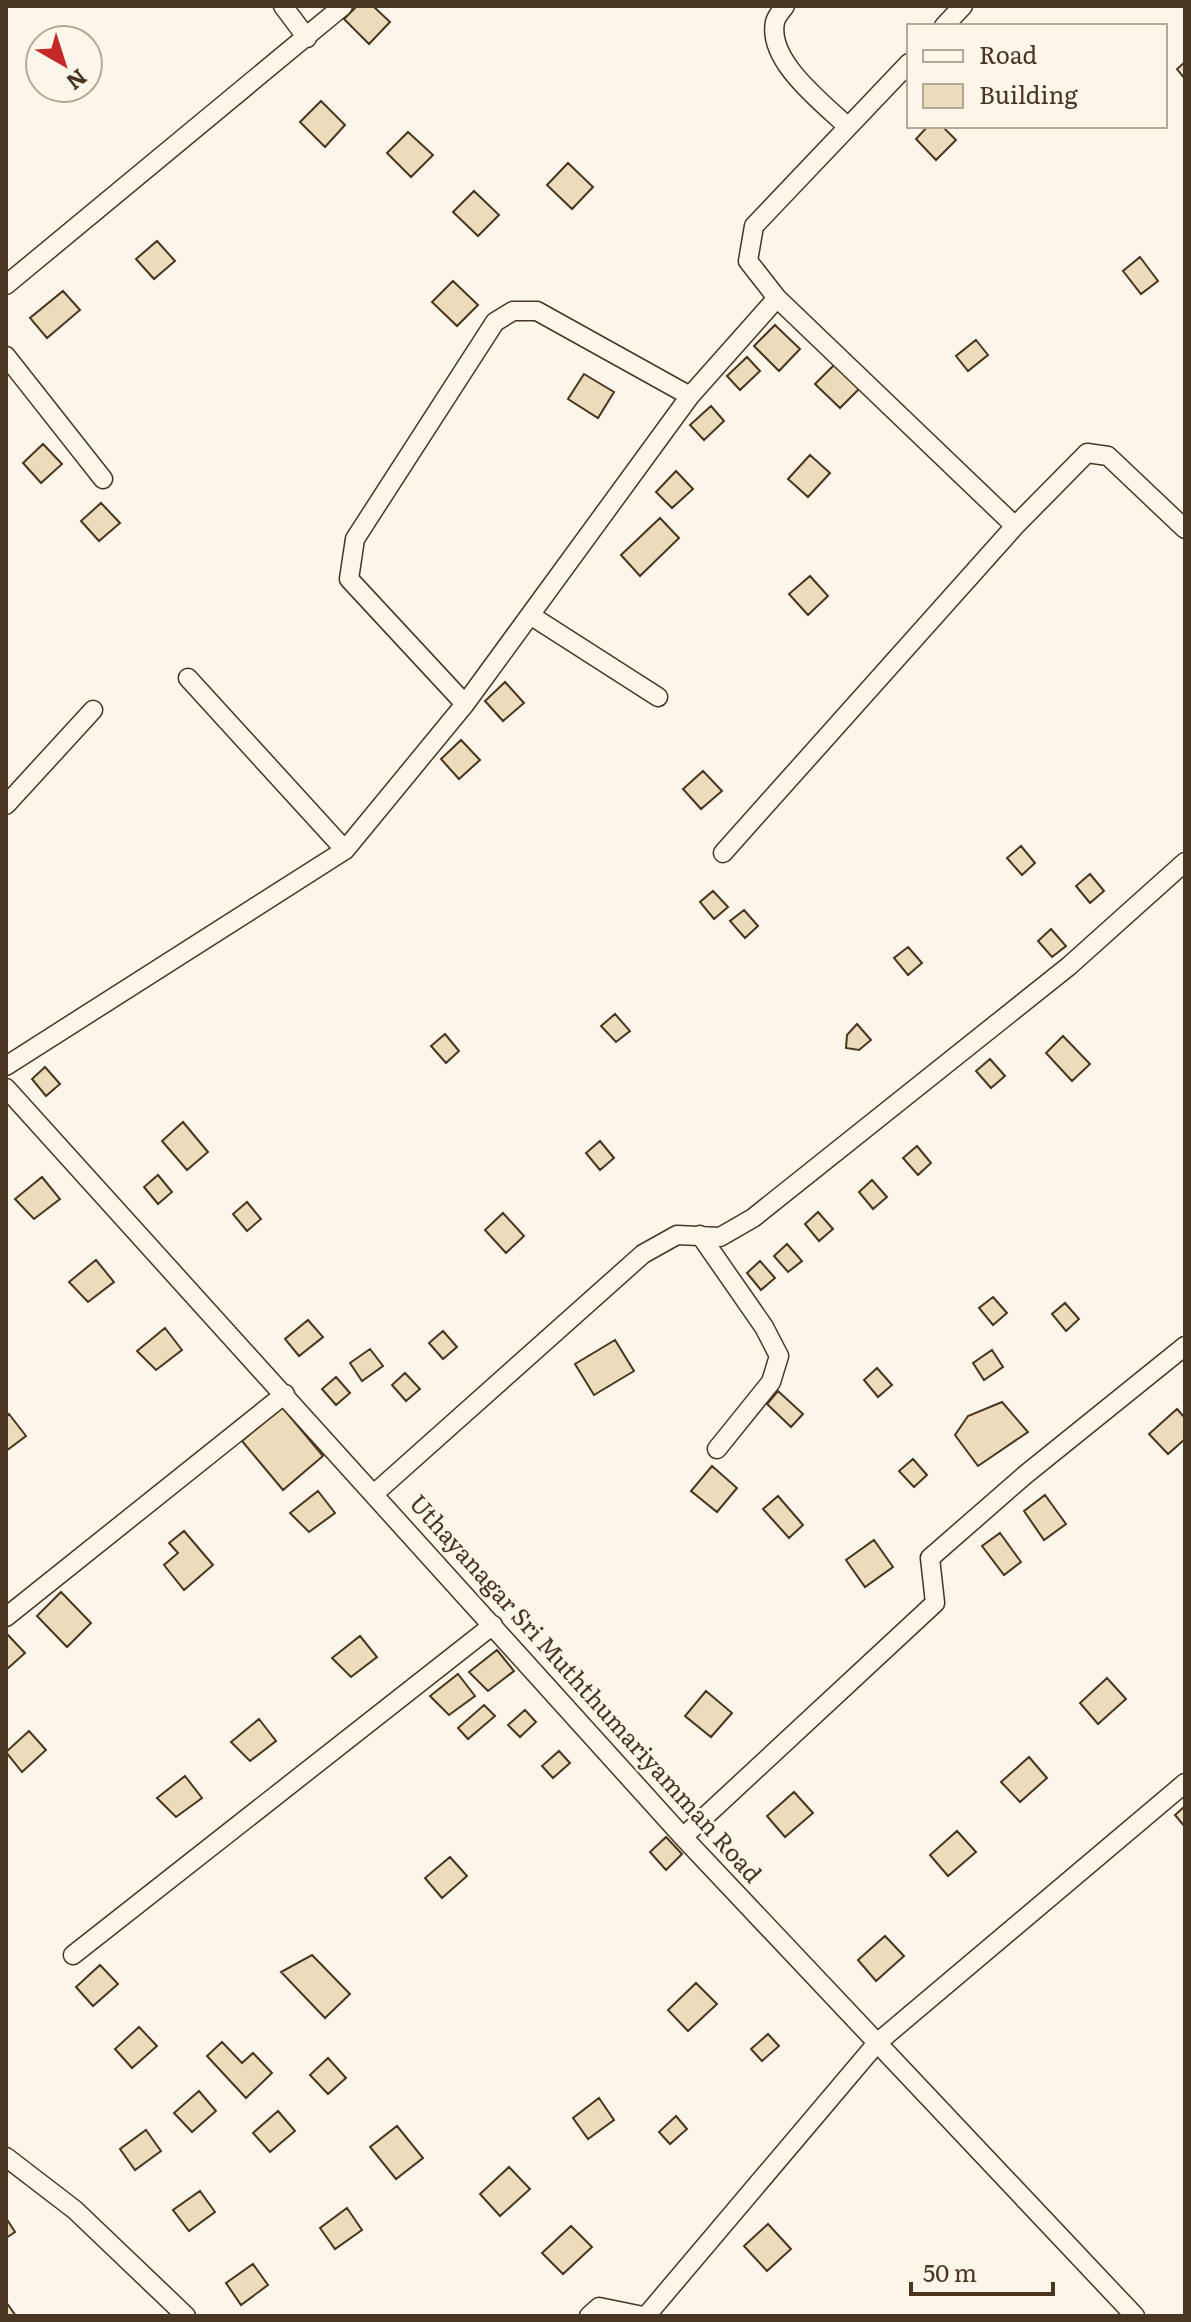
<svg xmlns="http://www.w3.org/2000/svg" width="1191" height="2322" font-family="Literata,serif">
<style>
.building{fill:#ecdcbc;stroke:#4a3520;stroke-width:2}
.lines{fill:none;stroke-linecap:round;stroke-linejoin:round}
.street-casing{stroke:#4a3520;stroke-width:21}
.street{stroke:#fbf6e9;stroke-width:18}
.labels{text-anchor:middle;stroke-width:6;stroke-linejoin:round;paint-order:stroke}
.street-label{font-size:24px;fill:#4a3520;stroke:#fbf6e9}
</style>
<rect width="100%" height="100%" fill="#fbf6e9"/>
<path class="building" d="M357,6H373L390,22L369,44L344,19Z
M1185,62V79L1177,69Z
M321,101L345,125L325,147L300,122Z
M928,126H942L956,140L936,160L916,139Z
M408,132L433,155L411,177L387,153Z
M568,163L593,187L572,209L547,185Z
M474,191L499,215L478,236L453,212Z
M157,241L175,261L154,279L136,259Z
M1140,257L1158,281L1141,294L1123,271Z
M453,281L478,305L457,326L432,302Z
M63,291L80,310L47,338L30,318Z
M775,325L800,349L779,371L754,346Z
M976,340L988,355L968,371L956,356Z
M747,357L760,371L740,390L727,376Z
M836,363L861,387L840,408L815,384Z
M584,374L614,392L598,418L568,399Z
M711,406L724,421L704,440L690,425Z
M43,444L62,464L41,483L23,463Z
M810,455L830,473L808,497L788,479Z
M676,471L693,489L672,508L656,492Z
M101,503L120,523L99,541L81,521Z
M660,518L679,538L640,576L621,555Z
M810,576L828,596L808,615L789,594Z
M505,682L524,703L503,721L485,701Z
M461,740L480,760L459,779L441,759Z
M703,771L722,791L701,809L683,789Z
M1021,846L1035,863L1022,875L1007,858Z
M1090,874L1104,891L1090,903L1076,886Z
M713,891L728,907L714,919L700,902Z
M744,910L758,926L745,938L730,921Z
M1051,929L1066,946L1052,957L1038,941Z
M908,947L922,963L908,975L894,958Z
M615,1014L630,1031L616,1042L601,1026Z
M857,1024L871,1040L859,1050L846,1048L847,1035Z
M445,1034L459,1051L446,1063L431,1046Z
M1063,1036L1090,1064L1072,1081L1046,1053Z
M990,1059L1005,1076L991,1088L976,1071Z
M45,1067L60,1084L46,1096L32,1079Z
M183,1122L208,1152L187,1170L162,1141Z
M600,1141L614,1158L600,1170L586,1153Z
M917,1146L931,1163L918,1175L903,1158Z
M158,1175L172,1192L158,1204L144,1187Z
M42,1177L60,1199L34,1219L15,1199Z
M872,1180L887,1197L873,1209L859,1192Z
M247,1202L261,1219L247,1231L233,1214Z
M818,1212L833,1229L819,1241L805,1224Z
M503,1213L524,1236L506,1253L485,1230Z
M787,1244L802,1261L788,1272L774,1256Z
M96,1260L114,1282L88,1302L69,1282Z
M760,1261L775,1278L761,1290L747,1273Z
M993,1297L1007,1313L993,1325L979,1308Z
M1065,1303L1079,1319L1066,1331L1052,1314Z
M308,1320L323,1337L299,1356L285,1339Z
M165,1328L182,1350L156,1370L137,1351Z
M443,1331L457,1347L443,1359L429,1343Z
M615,1340L634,1371L594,1395L575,1364Z
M370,1349L383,1366L362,1381L350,1363Z
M992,1350L1003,1367L984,1380L973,1363Z
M877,1368L892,1385L878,1397L864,1380Z
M405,1373L420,1389L406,1401L392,1385Z
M336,1377L350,1393L336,1405L322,1389Z
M778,1391L803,1414L791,1427L767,1404Z
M1002,1402L1028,1432L978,1466L955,1435L968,1416Z
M282,1407L323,1456L283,1490L242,1441Z
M1177,1409L1185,1418V1439L1168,1454L1149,1434Z
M9,1414L26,1436L6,1451V1417Z
M913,1459L927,1475L914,1487L899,1471Z
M712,1466L737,1488L717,1512L691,1491Z
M318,1491L335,1513L309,1532L290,1513Z
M1045,1495L1066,1524L1044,1540L1024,1511Z
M778,1496L803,1525L789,1538L763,1509Z
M184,1531L213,1565L184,1590L164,1565L178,1553L169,1543Z
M1000,1533L1021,1562L1004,1575L982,1546Z
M874,1540L893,1567L865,1587L846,1560Z
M61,1592L91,1623L67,1647L37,1616Z
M7,1634L25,1653L6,1670V1635Z
M360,1636L377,1657L351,1677L332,1658Z
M497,1650L514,1671L488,1691L469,1672Z
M458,1674L475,1696L449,1715L430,1696Z
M1107,1678L1126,1699L1098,1724L1080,1703Z
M706,1691L732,1713L711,1737L685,1716Z
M484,1705L495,1716L468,1739L458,1728Z
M525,1710L536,1722L520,1737L508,1725Z
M259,1719L276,1741L250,1761L231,1742Z
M29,1731L46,1750L22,1772L6,1752Z
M559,1751L570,1763L553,1778L542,1766Z
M1029,1757L1047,1778L1020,1802L1001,1782Z
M185,1776L202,1798L176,1817L157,1798Z
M794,1792L813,1813L785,1837L767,1816Z
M1185,1806V1827L1175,1815Z
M957,1831L976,1852L948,1876L930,1855Z
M666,1837L682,1854L666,1870L650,1852Z
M450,1857L467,1876L442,1898L425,1878Z
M885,1936L904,1956L876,1981L858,1960Z
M312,1955L350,1994L325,2018L281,1972Z
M100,1965L118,1984L93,2006L76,1987Z
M696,1983L717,2004L688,2031L668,2010Z
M139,2027L157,2046L132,2068L115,2049Z
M768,2034L779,2046L762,2061L751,2049Z
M222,2042L242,2063L253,2053L272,2073L246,2098L207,2056Z
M328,2058L346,2078L328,2094L310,2075Z
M199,2091L216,2111L192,2132L174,2113Z
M599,2098L614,2120L588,2139L573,2118Z
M278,2111L295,2131L270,2152L253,2133Z
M676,2116L687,2129L670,2144L659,2132Z
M397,2126L423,2158L396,2179L370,2147Z
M146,2130L161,2151L135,2170L120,2149Z
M509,2167L530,2189L500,2216L480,2194Z
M200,2191L215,2212L189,2231L173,2210Z
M347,2208L362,2230L335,2249L320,2228Z
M6,2218L15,2232L6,2238Z
M768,2224L791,2249L767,2271L744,2246Z
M571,2226L592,2247L563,2274L542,2253Z
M253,2264L268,2285L241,2305L226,2283Z
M6,2302L16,2316H6Z"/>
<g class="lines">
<g class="street-casing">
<path id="street" d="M283,6L307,38
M785,6C781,11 776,17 775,22C767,61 823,103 848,127
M944,26L963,6
M6,285L343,6
M777,298L1015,526L1087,453L1108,456L1185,529
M6,356L103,479
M530,615L658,697
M188,678L345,850
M465,704L349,579L355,539L495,322L513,311H537L690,396
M6,805L93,710
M723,853L1015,526
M6,1066L345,850L465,704L690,396L777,298L748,261L754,226L909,63
M6,1088L683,1837L1135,2316
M700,1235L764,1327L779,1356L771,1382L717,1449
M375,1493L643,1254L677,1235L720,1237L753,1218L1069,966L1185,862
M6,1617L285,1394
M683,1837L935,1603L930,1558L1025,1475L1185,1346
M73,1955L493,1625
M6,2157L75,2210L186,2316
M589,2316L599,2307L643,2316
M646,2316L877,2043L1185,1783"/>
</g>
<use href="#street" class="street"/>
</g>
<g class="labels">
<g class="street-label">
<text transform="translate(585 1689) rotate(48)" y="8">Uthayanagar Sri Muththumariyamman Road</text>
</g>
</g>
<rect width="1191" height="2322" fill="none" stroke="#4a3520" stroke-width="16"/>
<rect x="907" y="24" width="260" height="104" fill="#fbf6e9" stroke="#b4a999" stroke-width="2"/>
<rect x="923" y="50" width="40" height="12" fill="#fbf6e9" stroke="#b4a999" stroke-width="2"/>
<text x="979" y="64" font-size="24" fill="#4a3520">Road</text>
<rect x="923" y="84" width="40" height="24" fill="#ecdcbc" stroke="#b4a999" stroke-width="2"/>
<text x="979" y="104" font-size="24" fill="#4a3520">Building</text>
<g transform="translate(64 64) rotate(141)"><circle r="38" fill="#fbf6e9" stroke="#b4a999" stroke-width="2"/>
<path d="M0-6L14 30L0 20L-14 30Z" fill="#c62828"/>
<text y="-12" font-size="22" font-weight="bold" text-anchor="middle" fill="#4a3520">N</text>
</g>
<path d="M911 2282v12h142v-12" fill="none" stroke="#4a3520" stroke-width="4"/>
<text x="923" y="2282" font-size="24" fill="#4a3520" stroke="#fbf6e9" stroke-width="6" paint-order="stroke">50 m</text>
</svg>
